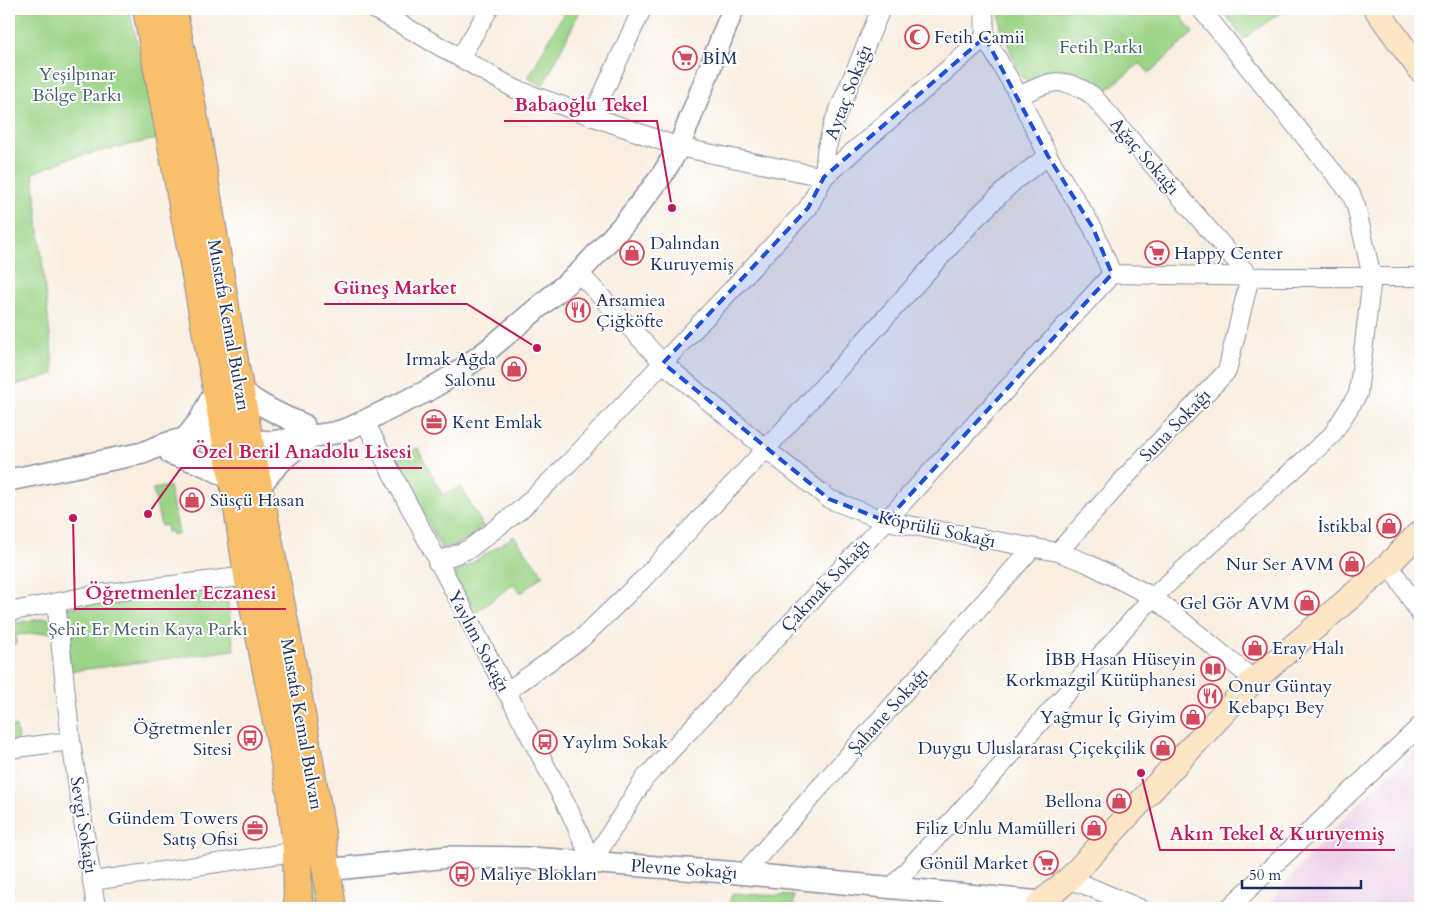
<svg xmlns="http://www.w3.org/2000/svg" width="1429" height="917" font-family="Cardo,serif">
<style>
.built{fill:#edd1e9}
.green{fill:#9cd487;stroke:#5c8272}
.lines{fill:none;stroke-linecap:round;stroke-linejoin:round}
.minor-casing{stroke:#8a8e9f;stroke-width:20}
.tertiary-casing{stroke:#8a8e9f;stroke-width:24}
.secondary-casing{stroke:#8a8e9f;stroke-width:26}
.primary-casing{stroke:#8a8e9f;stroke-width:30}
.minor{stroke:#fff;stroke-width:18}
.tertiary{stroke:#fff;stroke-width:21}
.secondary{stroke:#fce5c4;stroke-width:24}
.primary{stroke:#f8bf6c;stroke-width:28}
.marked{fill:#1d4ed8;fill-opacity:0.2;stroke:#1d4ed8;stroke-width:4;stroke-dasharray:10 6;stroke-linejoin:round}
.labels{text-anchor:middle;stroke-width:4;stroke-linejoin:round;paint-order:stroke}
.poi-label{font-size:18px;fill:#1b2f5e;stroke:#fff;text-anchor:end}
.park-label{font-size:18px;fill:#42616a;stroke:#fff}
.street-label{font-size:18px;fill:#1b2f5e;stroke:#fff}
.leader{fill:none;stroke:#c2185b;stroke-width:2}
.callout-dot{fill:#c2185b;stroke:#fff;stroke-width:2}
.callout-label{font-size:19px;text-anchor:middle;font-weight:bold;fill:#c2185b;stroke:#fff;stroke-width:4;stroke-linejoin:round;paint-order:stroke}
</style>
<rect width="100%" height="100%" fill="#fff"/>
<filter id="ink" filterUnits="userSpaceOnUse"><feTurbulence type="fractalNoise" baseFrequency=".02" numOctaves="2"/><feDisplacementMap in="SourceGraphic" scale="10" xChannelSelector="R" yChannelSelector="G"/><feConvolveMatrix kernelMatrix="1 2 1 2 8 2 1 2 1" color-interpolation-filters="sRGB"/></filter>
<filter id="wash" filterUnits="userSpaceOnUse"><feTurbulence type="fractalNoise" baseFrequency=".0096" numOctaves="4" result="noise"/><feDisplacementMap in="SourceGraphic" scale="20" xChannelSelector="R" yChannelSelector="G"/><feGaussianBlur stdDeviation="1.12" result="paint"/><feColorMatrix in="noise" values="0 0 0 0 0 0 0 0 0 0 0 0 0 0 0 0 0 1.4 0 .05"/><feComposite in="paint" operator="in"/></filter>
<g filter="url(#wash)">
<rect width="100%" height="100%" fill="#f9eee0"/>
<path class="built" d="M1420,747V908H1265L1307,859L1356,805Z"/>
<path class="green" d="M9,9H129L161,138L70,158L33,173L54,374L9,387Z
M566,9H581L543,86L528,78Z
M999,9H1176L1193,33L1149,73L1140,63L1102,94L1091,90L1076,76L1062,73L1049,71L1029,82L1022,78L1001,29Z
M1222,9H1289L1277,15L1243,39Z
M418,448L442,495L461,487L483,526L465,541L442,550L397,459Z
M169,486L179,533L172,535L171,531L167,532L166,525L161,526L153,489Z
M514,536L543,575L521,593L513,584L477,612L453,575Z
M226,587L234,650L71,671L62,608Z
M48,618L53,632L16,635V644L9,645V624Z
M16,726L18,742L9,743V727Z
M308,868L318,872L323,906L316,908H308Z
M732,894L794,896L793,908H728Z"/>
</g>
<g filter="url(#ink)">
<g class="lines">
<g class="minor-casing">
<path id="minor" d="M374,9L515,89L679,147L824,177L826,151L833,124L881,9
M984,9L985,37L1019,96L1048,156L1093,228L1112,274L1272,277H1420
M460,58L489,9
M1019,96C1050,81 1061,75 1092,95L1250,277L1227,371L1131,471L1058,552
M592,117L642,9
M579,273L663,363L766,449L829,499L886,521L1058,552L1087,563L1153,597L1254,680
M364,420L570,812L592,862
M437,562L469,549L520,510L569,463L808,208L824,177L985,37
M1389,564L1420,614
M56,602L71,741L96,908
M9,612L97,594L248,576
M506,692L581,639L643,579L766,449L976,218L1014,181L1048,156
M9,749L71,741
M592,862L645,778L886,521L1112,274
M743,874L1032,548
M1068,880L1085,885L1139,908
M92,881L280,854L297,849
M892,887L1153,597L1332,435L1358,394L1372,277L1356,206L1351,194L1201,9
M1229,908L1420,726"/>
</g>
<g class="tertiary-casing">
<path id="tertiary" d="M240,390C259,405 281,416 304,425
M249,439L259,441L272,442L334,433L350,428L425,392L457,373L488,350L579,273L624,224L661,177L679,147L733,9
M184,440L200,420L217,387
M171,454C195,461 214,467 234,482
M9,480L143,453C166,442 203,430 227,441
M259,488C273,467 289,453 310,438
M327,870L448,857L530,858L727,872L1041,902"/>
</g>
<g class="secondary-casing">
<path id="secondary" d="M1376,9L1420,70
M1037,908L1041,902L1068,880L1254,680L1389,564L1420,532"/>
</g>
<g class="primary-casing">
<path id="primary" d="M147,9L234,482L248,576L291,792L297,849L298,908
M172,9C200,134 216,262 239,388C272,561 308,734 332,908"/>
</g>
<use href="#minor" class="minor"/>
<use href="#tertiary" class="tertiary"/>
<use href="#secondary" class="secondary"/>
<use href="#primary" class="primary"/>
</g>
</g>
<path class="marked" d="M985,37L1048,156L1093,228L1112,274L886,521L829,499L663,363L808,208L824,177Z"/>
<defs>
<g id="mosque-ring" transform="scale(1.25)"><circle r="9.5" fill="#fff" stroke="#d1495b" stroke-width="1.5"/><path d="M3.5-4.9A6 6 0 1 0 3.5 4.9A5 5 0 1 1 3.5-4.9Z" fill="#d1495b"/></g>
<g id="supermarket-ring" transform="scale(1.25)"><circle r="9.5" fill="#fff" stroke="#d1495b" stroke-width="1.5"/><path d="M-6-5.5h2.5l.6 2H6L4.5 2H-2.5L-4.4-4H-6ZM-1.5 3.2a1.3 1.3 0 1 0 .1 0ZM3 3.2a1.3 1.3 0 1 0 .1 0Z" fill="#d1495b"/></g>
<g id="shop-ring" transform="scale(1.25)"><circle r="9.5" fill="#fff" stroke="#d1495b" stroke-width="1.5"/><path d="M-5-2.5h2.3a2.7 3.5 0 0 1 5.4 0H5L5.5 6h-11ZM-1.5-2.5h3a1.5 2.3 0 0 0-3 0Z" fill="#d1495b"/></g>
<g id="restaurant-ring" transform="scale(1.25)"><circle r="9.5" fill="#fff" stroke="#d1495b" stroke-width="1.5"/><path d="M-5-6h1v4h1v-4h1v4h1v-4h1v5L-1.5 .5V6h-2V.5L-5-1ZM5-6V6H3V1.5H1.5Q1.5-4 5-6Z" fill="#d1495b"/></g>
<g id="office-ring" transform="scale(1.25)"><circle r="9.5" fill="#fff" stroke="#d1495b" stroke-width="1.5"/><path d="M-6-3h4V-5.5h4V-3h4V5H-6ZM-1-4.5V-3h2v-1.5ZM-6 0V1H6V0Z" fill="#d1495b"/></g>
<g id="library-ring" transform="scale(1.25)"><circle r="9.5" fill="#fff" stroke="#d1495b" stroke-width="1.5"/><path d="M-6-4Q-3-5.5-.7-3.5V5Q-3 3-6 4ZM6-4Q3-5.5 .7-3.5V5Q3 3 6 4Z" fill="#d1495b"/></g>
<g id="bus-ring" transform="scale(1.25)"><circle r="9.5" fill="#fff" stroke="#d1495b" stroke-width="1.5"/><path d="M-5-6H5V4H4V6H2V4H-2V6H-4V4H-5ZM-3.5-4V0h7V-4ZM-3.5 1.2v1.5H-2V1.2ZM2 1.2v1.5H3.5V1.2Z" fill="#d1495b"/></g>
</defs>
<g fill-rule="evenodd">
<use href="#mosque-ring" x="917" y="37"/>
<use href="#supermarket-ring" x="685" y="58"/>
<use href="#shop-ring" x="632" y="253"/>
<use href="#supermarket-ring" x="1157" y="253"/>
<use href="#restaurant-ring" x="578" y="310"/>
<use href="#shop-ring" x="514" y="369"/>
<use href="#office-ring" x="434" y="422"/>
<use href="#shop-ring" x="192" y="500"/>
<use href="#shop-ring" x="1389" y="526"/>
<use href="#shop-ring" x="1352" y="564"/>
<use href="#shop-ring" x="1307" y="603"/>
<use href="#shop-ring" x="1255" y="648"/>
<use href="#library-ring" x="1213" y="669"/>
<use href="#restaurant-ring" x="1210" y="696"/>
<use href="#shop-ring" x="1193" y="717"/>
<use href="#bus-ring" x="250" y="738"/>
<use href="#bus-ring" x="545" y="742"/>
<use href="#shop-ring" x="1163" y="748"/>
<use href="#shop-ring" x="1119" y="801"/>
<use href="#office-ring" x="255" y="828"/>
<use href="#shop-ring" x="1094" y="828"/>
<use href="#supermarket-ring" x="1046" y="863"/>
<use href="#bus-ring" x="462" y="874"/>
</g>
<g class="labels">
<g class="poi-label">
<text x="934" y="43" text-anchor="start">Fetih Camii</text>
<text x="702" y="64" text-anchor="start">BİM</text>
<text x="650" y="249" text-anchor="start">Dalından<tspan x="650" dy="21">Kuruyemiş</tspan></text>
<text x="1174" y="259" text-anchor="start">Happy Center</text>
<text x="596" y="306" text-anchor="start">Arsamiea<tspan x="596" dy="21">Çiğköfte</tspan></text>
<text x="496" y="365">Irmak Ağda<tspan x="496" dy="21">Salonu</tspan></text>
<text x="452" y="428" text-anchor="start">Kent Emlak</text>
<text x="210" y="506" text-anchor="start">Süsçü Hasan</text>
<text x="1372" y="532">İstikbal</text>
<text x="1334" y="570">Nur Ser AVM</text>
<text x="1290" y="609">Gel Gör AVM</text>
<text x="1272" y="654" text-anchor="start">Eray Halı</text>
<text x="1196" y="665">İBB Hasan Hüseyin<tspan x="1196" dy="21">Korkmazgil Kütüphanesi</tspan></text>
<text x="1228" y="692" text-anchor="start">Onur Güntay<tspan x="1228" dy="21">Kebapçı Bey</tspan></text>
<text x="1176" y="723">Yağmur İç Giyim</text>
<text x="232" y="734">Öğretmenler<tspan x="232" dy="21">Sitesi</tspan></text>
<text x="562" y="748" text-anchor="start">Yaylım Sokak</text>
<text x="1146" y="754">Duygu Uluslararası Çiçekçilik</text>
<text x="1102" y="807">Bellona</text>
<text x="238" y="824">Gündem Towers<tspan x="238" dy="21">Satış Ofisi</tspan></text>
<text x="1076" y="834">Filiz Unlu Mamülleri</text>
<text x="1028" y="869">Gönül Market</text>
<text x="480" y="880" text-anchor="start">Maliye Blokları</text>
</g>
<g class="park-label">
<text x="1101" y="53">Fetih Parkı</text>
<text x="77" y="80">Yeşilpınar<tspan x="77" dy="21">Bölge Parkı</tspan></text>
<text x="148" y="635">Şehit Er Metin Kaya Parkı</text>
</g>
<g class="street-label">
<text transform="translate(848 92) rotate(-69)" y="6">Aytaç Sokağı</text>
<text transform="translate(1145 156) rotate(49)" y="6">Ağaç Sokağı</text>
<text transform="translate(229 325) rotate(80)" y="6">Mustafa Kemal Bulvarı</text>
<text transform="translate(1175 425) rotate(-46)" y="6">Suna Sokağı</text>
<text transform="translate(937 529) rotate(12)" y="6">Köprülü Sokağı</text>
<text transform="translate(825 585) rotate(-47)" y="6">Çakmak Sokağı</text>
<text transform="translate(479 641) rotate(62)" y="6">Yaylım Sokağı</text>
<text transform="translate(888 711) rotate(-48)" y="6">Şahane Sokağı</text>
<text transform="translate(302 724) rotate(80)" y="6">Mustafa Kemal Bulvarı</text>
<text transform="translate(84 825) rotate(81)" y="6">Sevgi Sokağı</text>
<text transform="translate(684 869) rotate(4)" y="6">Plevne Sokağı</text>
</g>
</g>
<path class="leader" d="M672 208L657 121H504M537 348L467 304H324M148 514L181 468H422M73 518L75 609H286M1141 773L1160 850H1395"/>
<g class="callout-dot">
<circle cx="672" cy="208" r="5"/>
<circle cx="537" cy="348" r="5"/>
<circle cx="148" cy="514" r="5"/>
<circle cx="73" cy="518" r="5"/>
<circle cx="1141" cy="773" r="5"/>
</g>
<g class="callout-label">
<text x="581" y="111">Babaoğlu Tekel</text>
<text x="395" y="294">Güneş Market</text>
<text x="302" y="458">Özel Beril Anadolu Lisesi</text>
<text x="181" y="599">Öğretmenler Eczanesi</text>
<text x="1277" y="840">Akın Tekel &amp; Kuruyemiş</text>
</g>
<rect width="1429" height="917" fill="none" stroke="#fff" stroke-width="30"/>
<path d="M1242 880v8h119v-8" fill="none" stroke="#1b2f5e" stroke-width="2.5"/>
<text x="1249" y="880" font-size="15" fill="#1b2f5e" stroke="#ffffff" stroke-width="4" paint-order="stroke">50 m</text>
</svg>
